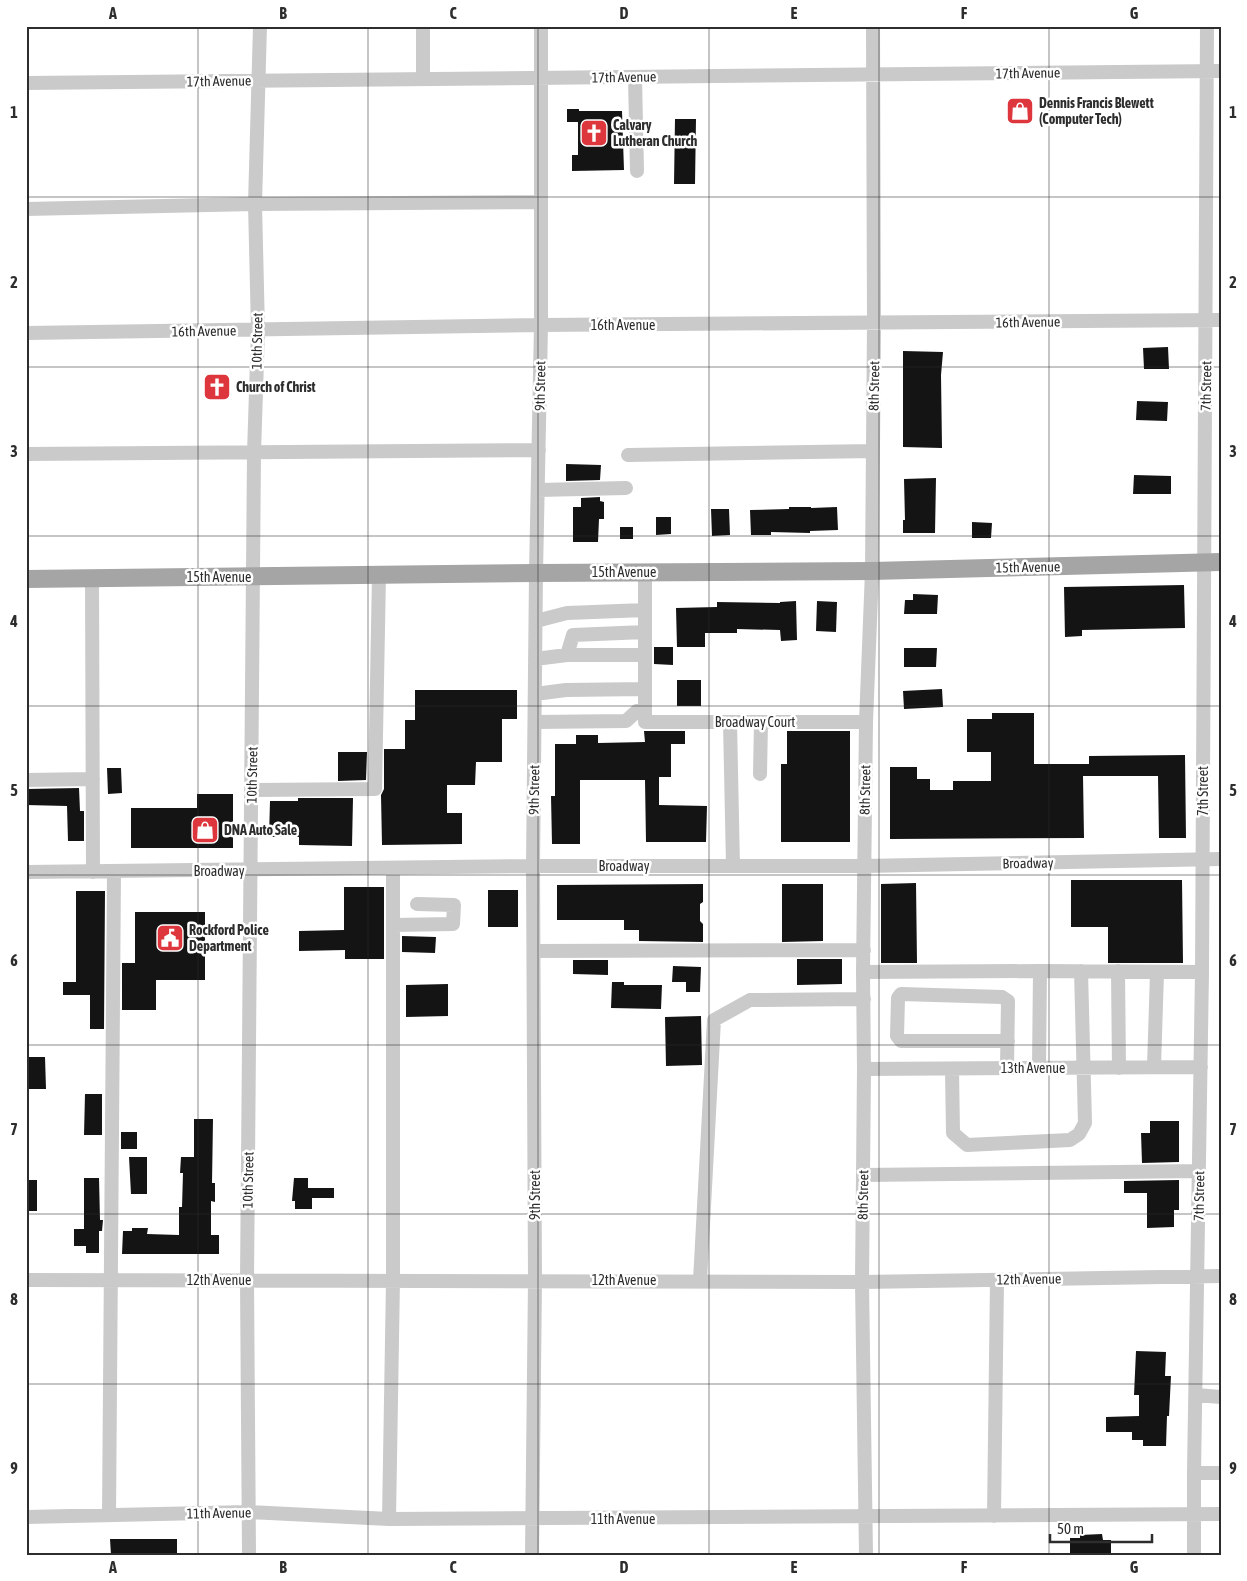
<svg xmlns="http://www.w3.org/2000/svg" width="1247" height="1581" font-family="'Asap Condensed',sans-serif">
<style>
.building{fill:#141414}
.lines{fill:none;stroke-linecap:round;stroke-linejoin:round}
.minor{stroke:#cacaca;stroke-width:14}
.major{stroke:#a5a5a5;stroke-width:18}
.grid{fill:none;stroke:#2d2d2d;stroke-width:1;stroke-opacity:0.55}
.labels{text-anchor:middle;stroke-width:5;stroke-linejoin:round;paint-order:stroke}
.street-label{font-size:14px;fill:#2d2d2d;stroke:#fff}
.poi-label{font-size:14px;font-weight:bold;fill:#2d2d2d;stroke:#fff;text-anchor:start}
.neatline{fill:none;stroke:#2d2d2d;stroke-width:2}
.grid-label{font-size:16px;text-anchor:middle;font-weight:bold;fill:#2d2d2d}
</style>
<rect width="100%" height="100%" fill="#fff"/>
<path class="building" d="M567,109H579V111H622L624,170L572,171V155H578V122H567Z
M675,119H696L695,184H674Z
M1168,347L1169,369H1144L1143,348Z
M903,351L943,352L941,375L942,448L903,447Z
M1137,401L1168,402L1167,421L1136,420Z
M566,464L601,465L600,480L566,481Z
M1134,475L1171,476V494H1133Z
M936,478L935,533H903V520H905L904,479Z
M600,497V501L604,502V519H599L598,542H573V507H581V498Z
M789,507H811V508L837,507L838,530L810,531V533L771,532V535H751L750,510L789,509Z
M711,509H729L730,535L712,536Z
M656,517H671V534L656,535Z
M972,522L992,523L991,538H972Z
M620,527H633V539H620Z
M1184,585L1185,628L1082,630V636L1065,637L1064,587Z
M913,594L938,595L937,614H904L905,600H913Z
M796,601L797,640L781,641L780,630L737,629V633H705V647H677L676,608L717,607V602L780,603V602Z
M817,601L837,602L836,632L816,631Z
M654,647H673V665L654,664Z
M904,648H937L936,667H904Z
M677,680H701V706H677Z
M942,689L943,707L904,709L903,691Z
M415,690H517V719H502V762H476L475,785H447V813H462V844L382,845L381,795L384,789V749H405V720H415Z
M992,713H1034V764H1089V756L1185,755L1186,838H1159L1158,776H1083L1084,838L890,839V767H917V779H930V790H953V781H991V752H967V719H992Z
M644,731H685V744H671V777H659V805L707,806L706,842H646L645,780H580V844H552L551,796H555V744H576V735H598V743L645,742Z
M787,731H850V842H781V764H787Z
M338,752H367L366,780L338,781Z
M107,768H121L122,793L108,794Z
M79,788L80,811H84V841H68L67,806L26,805V789Z
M197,794H233V848H131V808H197Z
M298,798H353L352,846L299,845V837H269L270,801H298Z
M1071,880H1182L1183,963H1108V927H1071Z
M916,883L917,963H881V884Z
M703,884V902L700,904V921L703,924V942L639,941V930H624V920H557V885Z
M782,884H823V941L782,942Z
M344,887H384V959H345V950L299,951V931L344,930Z
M488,890H518V927H488Z
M76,891H105L104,1029H90V995H63V982H76Z
M135,912H205V980H156V1010H122V963H135Z
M402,936L436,937L435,953L402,952Z
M797,959H842V984L797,985Z
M573,960H608V975L573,974Z
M673,966L701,967L700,992H686V982H672Z
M612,982H624V985H662L661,1009L611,1008Z
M448,984V1016L406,1017V985Z
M701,1016L702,1065L666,1066L665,1017Z
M26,1057H45L46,1089H26Z
M85,1094H102V1135H84Z
M194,1119H213L212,1183H215V1202L211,1201V1235H219V1254H122L123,1231H132V1228H148L147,1234L179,1235V1207H182L183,1173H180L181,1157H194Z
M1150,1121H1179V1162L1142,1163L1141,1133H1150Z
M121,1132H137V1149H121Z
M129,1157H147V1194H131Z
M84,1178H99L100,1220H103L102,1231H99V1253H86V1246H74V1229H84Z
M294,1178H308V1188H334V1198H312V1209H295V1201H292Z
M26,1180H37V1211H26Z
M1179,1180V1210H1174V1227L1147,1228V1193H1124V1181Z
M1136,1351L1166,1352L1165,1376H1171L1169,1416H1167L1166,1446H1143V1440H1132V1432H1106V1417L1139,1416V1395H1134Z
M1102,1534L1103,1540H1111V1555H1070V1538H1080V1535Z
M110,1539H177V1555H111Z"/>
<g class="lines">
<path class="minor" d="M635,77L637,171
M423,79V26
M26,83L1221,71
M26,209L255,204L541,202
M26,333L541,325L1221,320
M26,454L539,450
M628,455L873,451
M538,490L626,488
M645,572V722H866
M92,578L93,872
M536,621L567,613L645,610
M567,655L573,635L645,632
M535,659L567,655H645
M535,694L566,690L645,689
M535,722L626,721L637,711L645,710
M730,722L733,866
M760,774L761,722
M26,780L93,779
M251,790L375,789L379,575
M26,872L533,866H864L1221,859
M393,925L453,924L454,905L417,904
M534,951L864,950
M1118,971L1119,1068
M863,972L1040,971L1202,972
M1154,1067L1157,973
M1007,1068L1008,1001L1002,997L901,994L898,998L897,1036L901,1041H1008
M1039,1068L1040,971
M864,1069L1201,1067
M952,1069L953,1133L967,1145L1070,1140L1079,1134L1085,1123L1081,971
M863,1175L1199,1171
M26,1280L862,1282L1221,1276
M700,1281L714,1020L750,1000L864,999
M1196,1395L1221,1397
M1194,1473H1221
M109,1515L114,872
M994,1516L997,1280
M26,1517L248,1512L389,1519L1221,1514
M389,1519L393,1280V869
M249,1555L247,1280L254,453L258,330L255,204L260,26
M532,1555L535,1280L533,866L536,573L541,325V26
M866,1555L862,1282L864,1069L863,972L866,722L872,571L874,324L873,26
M1194,1555V1473L1202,972L1207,26"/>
<path class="major" d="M26,579L536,573L872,571L1221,562"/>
</g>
<path class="grid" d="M198,26V1555M368,26V1555M538,26V1555M709,26V1555M879,26V1555M1049,26V1555M26,197H1221M26,367H1221M26,536H1221M26,706H1221M26,875H1221M26,1045H1221M26,1214H1221M26,1384H1221"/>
<defs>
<g id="shop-square" transform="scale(1.4375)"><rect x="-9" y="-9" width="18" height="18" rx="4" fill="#dd363d" stroke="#fff"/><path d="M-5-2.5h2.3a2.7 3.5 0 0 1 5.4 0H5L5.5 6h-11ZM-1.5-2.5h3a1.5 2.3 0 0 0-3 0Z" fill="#fff"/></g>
<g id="church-square" transform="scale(1.4375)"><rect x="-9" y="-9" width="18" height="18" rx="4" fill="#dd363d" stroke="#fff"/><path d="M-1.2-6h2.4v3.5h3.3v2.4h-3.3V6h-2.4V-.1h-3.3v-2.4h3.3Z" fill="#fff"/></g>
<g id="civic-square" transform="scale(1.4375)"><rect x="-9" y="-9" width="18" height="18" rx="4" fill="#dd363d" stroke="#fff"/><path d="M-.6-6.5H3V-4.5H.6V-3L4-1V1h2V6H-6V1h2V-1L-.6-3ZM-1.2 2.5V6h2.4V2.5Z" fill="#fff"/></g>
</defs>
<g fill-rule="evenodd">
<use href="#shop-square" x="1020" y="111"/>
<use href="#church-square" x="594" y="133"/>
<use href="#church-square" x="217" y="387"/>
<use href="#shop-square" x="205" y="830"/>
<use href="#civic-square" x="170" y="938"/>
</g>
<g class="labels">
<g class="street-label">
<text transform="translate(1028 73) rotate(-1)" y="5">17th Avenue</text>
<text transform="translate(624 77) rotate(-1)" y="5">17th Avenue</text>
<text transform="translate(219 81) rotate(-1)" y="5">17th Avenue</text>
<text transform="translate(1028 322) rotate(-1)" y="5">16th Avenue</text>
<text x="623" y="330">16th Avenue</text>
<text transform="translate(204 331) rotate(-1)" y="5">16th Avenue</text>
<text transform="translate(257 341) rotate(-89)" y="5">10th Street</text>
<text transform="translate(540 386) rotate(-89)" y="5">9th Street</text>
<text transform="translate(874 386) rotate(-89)" y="5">8th Street</text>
<text transform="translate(1206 386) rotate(-89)" y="5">7th Street</text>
<text transform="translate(1028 567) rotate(-1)" y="5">15th Avenue</text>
<text x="624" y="577">15th Avenue</text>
<text x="219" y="582">15th Avenue</text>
<text x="755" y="727">Broadway Court</text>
<text transform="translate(252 775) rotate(-89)" y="5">10th Street</text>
<text transform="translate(534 790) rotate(-89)" y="5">9th Street</text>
<text transform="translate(865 790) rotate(-89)" y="5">8th Street</text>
<text transform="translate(1203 791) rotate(-90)" y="5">7th Street</text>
<text transform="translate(1028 863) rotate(-1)" y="5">Broadway</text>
<text x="624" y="871">Broadway</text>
<text x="219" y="876">Broadway</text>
<text x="1033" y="1073">13th Avenue</text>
<text transform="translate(248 1180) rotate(-89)" y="5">10th Street</text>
<text transform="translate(535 1195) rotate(-90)" y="5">9th Street</text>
<text transform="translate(863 1195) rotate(-89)" y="5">8th Street</text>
<text transform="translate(1199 1196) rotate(-89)" y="5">7th Street</text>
<text transform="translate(1029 1279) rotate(-1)" y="5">12th Avenue</text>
<text x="219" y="1285">12th Avenue</text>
<text x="624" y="1285">12th Avenue</text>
<text transform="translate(219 1513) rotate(-1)" y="5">11th Avenue</text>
<text x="623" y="1524">11th Avenue</text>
</g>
<g class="poi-label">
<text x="1039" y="108">Dennis Francis Blewett<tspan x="1039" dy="16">(Computer Tech)</tspan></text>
<text x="613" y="130">Calvary<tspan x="613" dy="16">Lutheran Church</tspan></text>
<text x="236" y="392">Church of Christ</text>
<text x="224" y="835">DNA Auto Sale</text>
<text x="189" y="935">Rockford Police<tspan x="189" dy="16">Department</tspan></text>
</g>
</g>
<rect width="1247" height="1581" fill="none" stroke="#ffffff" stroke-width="55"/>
<path d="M1050 1534v8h102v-8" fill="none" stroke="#2d2d2d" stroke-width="2.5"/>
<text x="1057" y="1534" font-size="15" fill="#2d2d2d" stroke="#ffffff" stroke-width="4" paint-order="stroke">50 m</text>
<rect x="28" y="28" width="1192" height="1526" class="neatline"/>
<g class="grid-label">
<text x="113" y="19">A</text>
<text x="283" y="19">B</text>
<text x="453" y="19">C</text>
<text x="624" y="19">D</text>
<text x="794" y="19">E</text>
<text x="964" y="19">F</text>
<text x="1134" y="19">G</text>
<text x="14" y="118">1</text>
<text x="1233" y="118">1</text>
<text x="14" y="288">2</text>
<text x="1233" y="288">2</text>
<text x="14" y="457">3</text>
<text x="1233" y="457">3</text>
<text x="14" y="627">4</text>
<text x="1233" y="627">4</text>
<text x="14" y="796">5</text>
<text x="1233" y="796">5</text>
<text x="14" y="966">6</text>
<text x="1233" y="966">6</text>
<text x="14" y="1135">7</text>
<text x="1233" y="1135">7</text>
<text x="14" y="1305">8</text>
<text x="1233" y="1305">8</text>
<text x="14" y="1474">9</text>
<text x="1233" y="1474">9</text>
<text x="113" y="1573">A</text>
<text x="283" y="1573">B</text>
<text x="453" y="1573">C</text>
<text x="624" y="1573">D</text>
<text x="794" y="1573">E</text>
<text x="964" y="1573">F</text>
<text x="1134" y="1573">G</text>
</g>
</svg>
